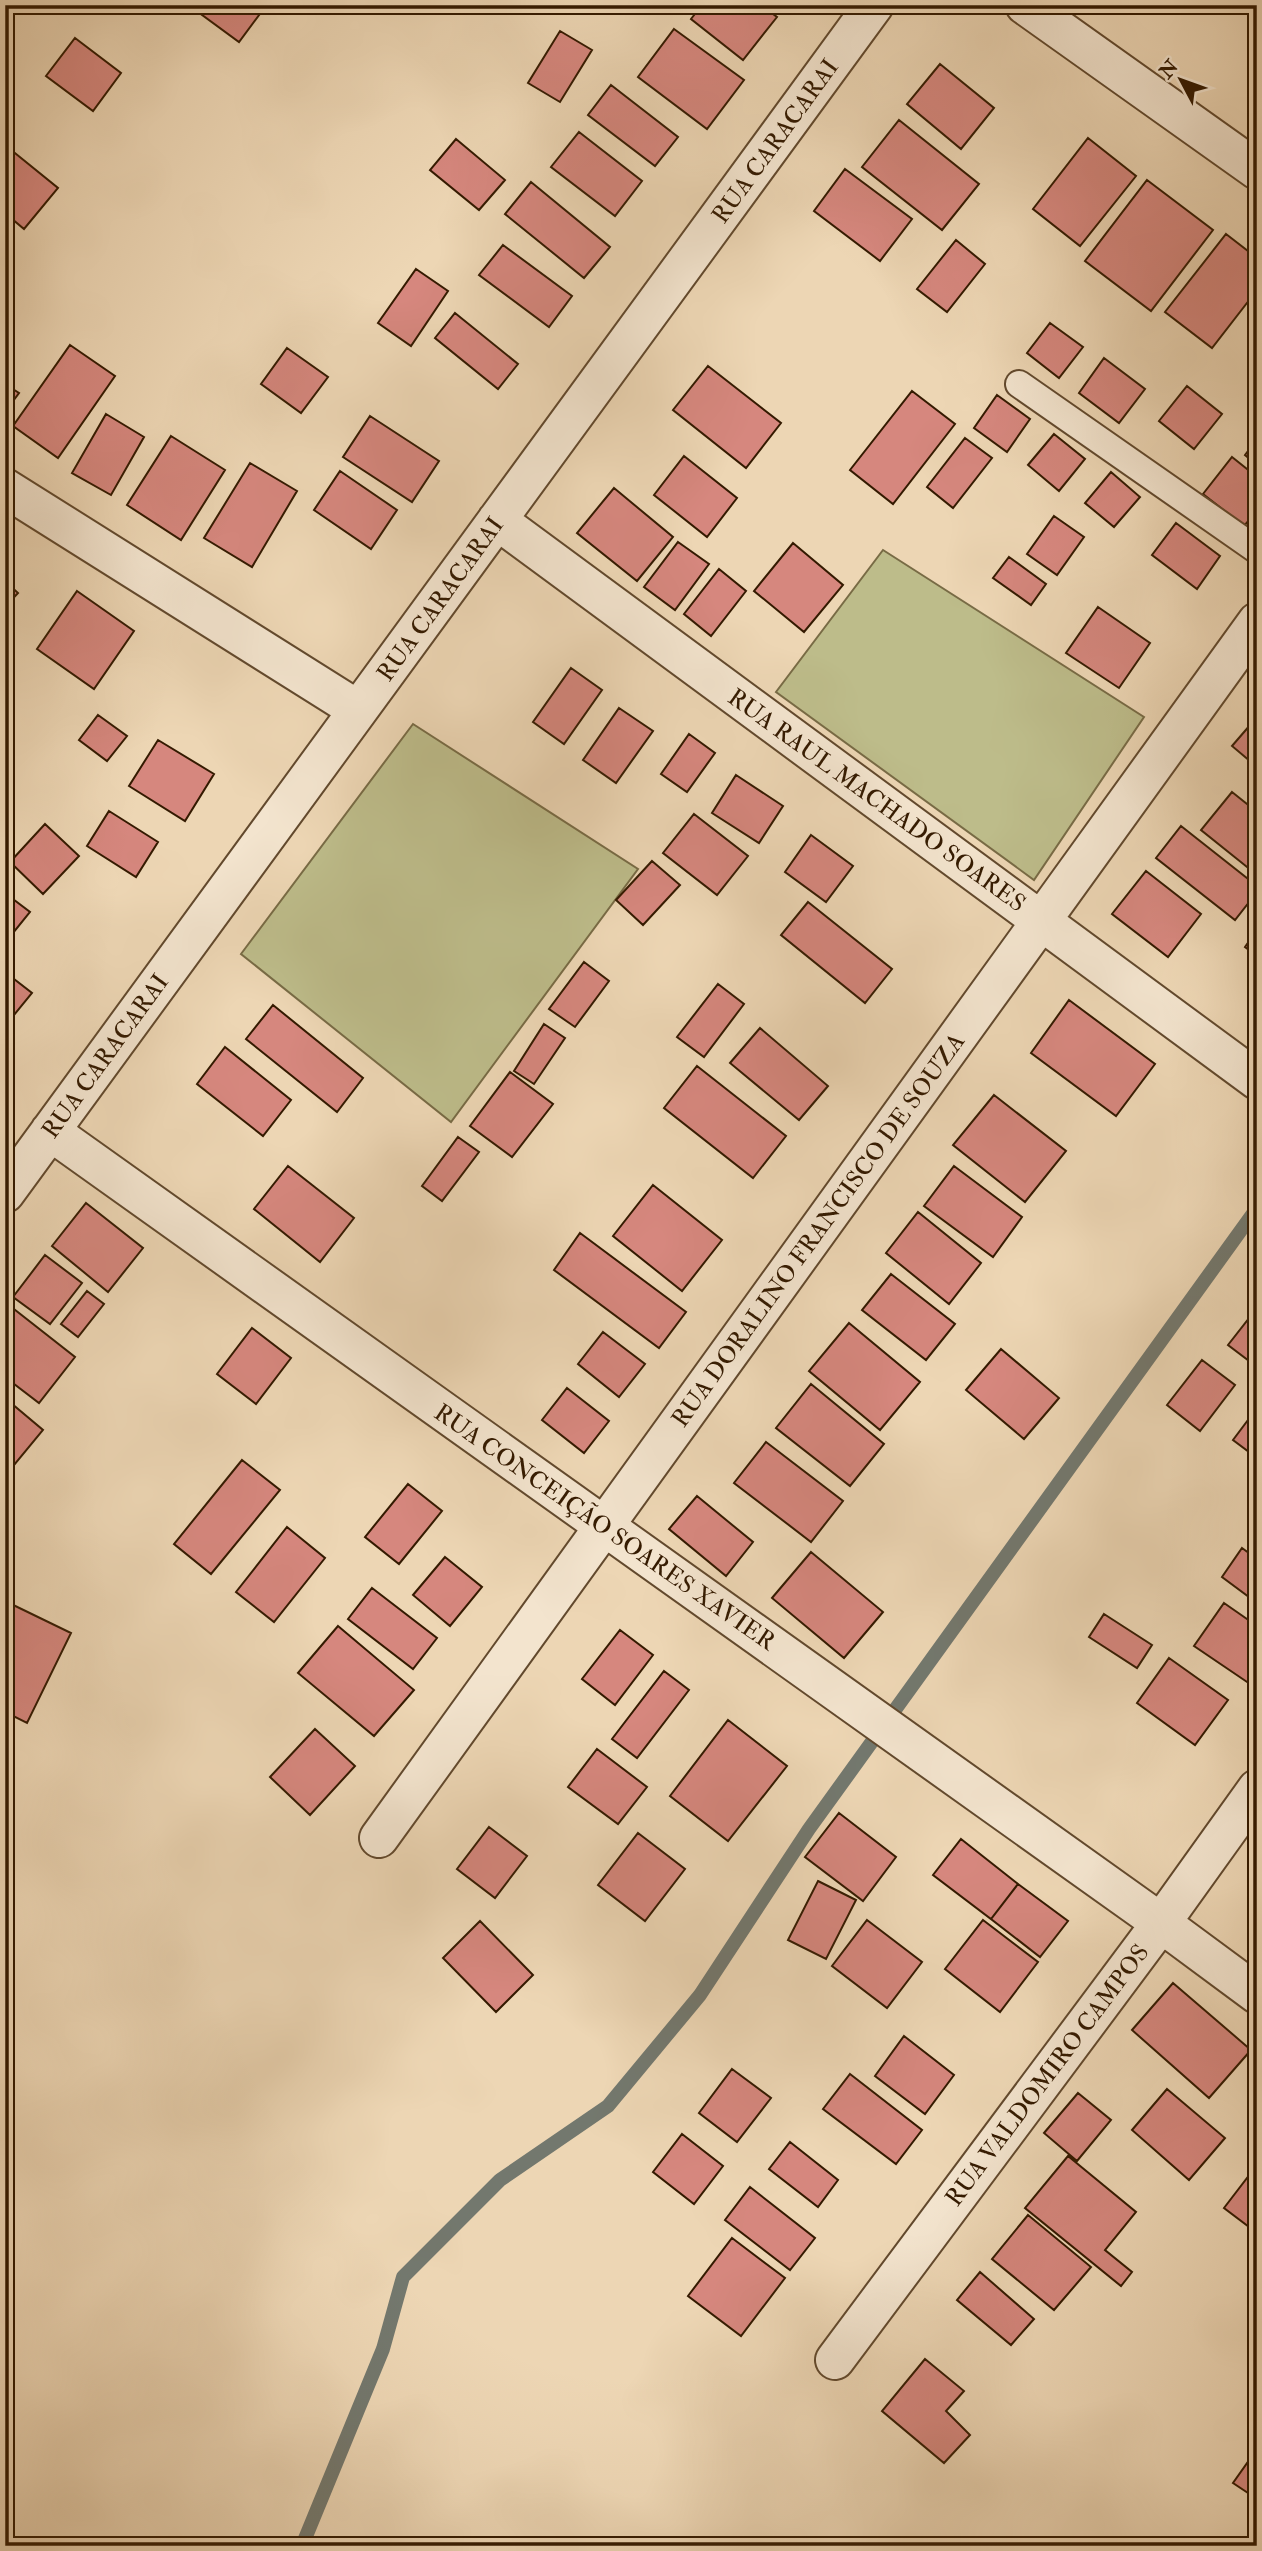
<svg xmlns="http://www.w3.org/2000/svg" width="1262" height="2551" font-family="'IM FELL Double Pica',serif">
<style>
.green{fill:#bdbc8a;stroke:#786b45;stroke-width:2}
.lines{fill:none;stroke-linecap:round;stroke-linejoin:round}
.stream{stroke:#73786e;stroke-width:14}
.building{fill:#d6877e;stroke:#341a00;stroke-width:2}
.lane-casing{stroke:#62492d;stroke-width:30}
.street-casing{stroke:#62492d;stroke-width:42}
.lane{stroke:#f3e4ce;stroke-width:26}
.street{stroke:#f3e4ce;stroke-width:38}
.labels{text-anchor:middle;stroke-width:7;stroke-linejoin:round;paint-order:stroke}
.street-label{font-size:24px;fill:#341a00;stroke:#f3e4ce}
</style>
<rect width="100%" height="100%" fill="#edd6b4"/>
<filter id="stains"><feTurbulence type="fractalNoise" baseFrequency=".00286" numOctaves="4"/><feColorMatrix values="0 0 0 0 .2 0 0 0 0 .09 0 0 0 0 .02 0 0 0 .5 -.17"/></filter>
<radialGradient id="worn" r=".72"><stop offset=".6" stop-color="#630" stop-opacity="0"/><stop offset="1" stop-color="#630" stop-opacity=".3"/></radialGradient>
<path class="green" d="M883,550L1144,717L1034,880L776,692Z
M413,724L638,869L451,1122L241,954Z"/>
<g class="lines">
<path class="stream" d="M302,2546L383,2349L403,2277L500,2180L608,2106L700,1995L809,1829L1257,1208"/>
</g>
<path class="building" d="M197,5H263L265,7L239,42L194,9Z
M702,5H761L777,17L743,60L691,19Z
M674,29L744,80L707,129L638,77Z
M560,31L592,50L560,102L528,83Z
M75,38L121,73L93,111L46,76Z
M940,64L994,108L961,149L907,104Z
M611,85L678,137L655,166L588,115Z
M899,120L979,184L942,230L862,167Z
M579,132L642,181L615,216L551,167Z
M1088,138L1136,176L1080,246L1033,209Z
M456,139L505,180L479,210L430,170Z
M5,145L58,188L24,229L5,213Z
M845,169L912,219L880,261L814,211Z
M1147,180L1213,230L1151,311L1085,261Z
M531,182L610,247L584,278L505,214Z
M1226,234L1257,258V290L1212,348L1165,312Z
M956,240L985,264L947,312L917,289Z
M503,245L572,296L549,327L479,275Z
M416,269L448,291L411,346L378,323Z
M455,313L518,364L498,389L435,338Z
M1050,323L1083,347L1059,378L1027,353Z
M70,345L115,376L58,458L13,426Z
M287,348L328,377L301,413L261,384Z
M1104,358L1145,389L1119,423L1079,393Z
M708,366L781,423L746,468L673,410Z
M5,384L19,393L5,412Z
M1187,386L1222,414L1194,449L1159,421Z
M912,391L955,424L893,504L850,470Z
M997,395L1030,419L1007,452L974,428Z
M106,414L144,437L111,495L72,473Z
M370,416L439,461L412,502L343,457Z
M1054,434L1085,459L1059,491L1028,465Z
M171,436L225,470L181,540L127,505Z
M965,438L992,458L953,508L927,487Z
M1257,439V465L1245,455Z
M684,456L737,498L707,537L654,495Z
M1232,457L1257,477V511L1244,526L1203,494Z
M250,463L297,491L252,567L204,538Z
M340,471L397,510L371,549L314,510Z
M1111,472L1140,497L1114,527L1085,503Z
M614,488L673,537L637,581L577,533Z
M1054,516L1084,537L1057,575L1027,554Z
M1176,523L1220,556L1197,589L1152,555Z
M678,542L709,564L675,610L644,587Z
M793,543L843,585L804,632L754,591Z
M1009,557L1046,584L1031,605L993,578Z
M719,569L746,591L711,636L684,614Z
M5,581L18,593L5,607Z
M77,591L134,631L94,689L37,649Z
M1098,607L1150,643L1119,688L1066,653Z
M571,668L602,690L564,744L533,722Z
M619,708L653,731L616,783L583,760Z
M98,715L127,736L107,761L79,740Z
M1257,717V767L1232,746Z
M689,734L715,753L687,792L661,774Z
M158,740L214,774L185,821L129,786Z
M736,775L783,806L759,843L712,813Z
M1232,792L1257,812V875L1201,830Z
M109,811L158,842L136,877L87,846Z
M694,814L748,856L717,895L663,853Z
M45,824L79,856L43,894L10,862Z
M1181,826L1257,886V892L1235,920L1156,858Z
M811,835L853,866L826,902L785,872Z
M652,861L680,885L643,925L616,900Z
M1146,871L1201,914L1168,957L1112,914Z
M5,893L30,912L5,943Z
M808,902L892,969L865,1003L781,935Z
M1257,930V956L1245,947Z
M584,962L609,981L575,1027L549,1009Z
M5,972L32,993L5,1026Z
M718,984L744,1004L704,1057L677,1037Z
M1069,1000L1155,1064L1116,1116L1031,1053Z
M273,1005L363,1078L337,1112L246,1039Z
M544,1024L565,1038L534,1084L514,1071Z
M760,1028L828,1086L799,1120L730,1063Z
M225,1047L291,1100L263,1136L197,1084Z
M697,1066L786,1136L753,1178L664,1108Z
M510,1072L553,1104L512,1157L470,1126Z
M994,1095L1066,1151L1025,1202L953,1145Z
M458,1137L479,1152L442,1201L422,1186Z
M288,1166L354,1218L320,1262L254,1209Z
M954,1166L1022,1217L993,1257L924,1206Z
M653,1185L722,1240L682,1291L613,1236Z
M86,1203L143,1248L108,1292L52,1246Z
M918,1212L981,1263L949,1304L886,1253Z
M580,1233L686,1312L659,1348L554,1270Z
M45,1255L82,1283L50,1324L13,1297Z
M891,1274L955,1324L926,1360L862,1310Z
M87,1291L104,1304L78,1337L61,1324Z
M5,1302L75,1357L39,1403L5,1377Z
M1257,1308V1367L1228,1345Z
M849,1323L920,1382L880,1430L809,1371Z
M252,1328L291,1358L256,1404L217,1374Z
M603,1332L645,1364L619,1397L578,1364Z
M1001,1349L1059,1398L1024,1439L966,1390Z
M1202,1360L1235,1385L1200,1431L1167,1405Z
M811,1384L884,1444L850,1486L776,1428Z
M567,1388L609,1421L584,1453L542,1420Z
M5,1398L43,1430L5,1476Z
M1257,1408V1458L1233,1440Z
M766,1442L843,1501L811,1542L734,1483Z
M242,1460L280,1490L211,1574L174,1544Z
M408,1484L442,1511L399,1564L365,1537Z
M697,1496L753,1542L726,1576L669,1529Z
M287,1527L325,1558L274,1622L236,1592Z
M1257,1530V1546L1249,1541Z
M1242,1548L1257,1559V1603L1222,1577Z
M811,1552L883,1612L844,1658L772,1598Z
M445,1557L482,1587L450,1626L413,1595Z
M372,1588L437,1638L413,1669L348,1619Z
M5,1601L71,1633L27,1723L5,1712Z
M1224,1603L1257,1626V1681L1253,1686L1194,1646Z
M1104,1614L1152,1645L1137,1668L1089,1637Z
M338,1626L414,1690L374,1736L298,1673Z
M620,1630L653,1655L615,1705L582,1679Z
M1169,1658L1228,1700L1195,1745L1137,1703Z
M664,1671L689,1690L637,1758L612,1739Z
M728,1720L787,1766L728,1841L670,1796Z
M315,1729L355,1766L310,1815L270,1777Z
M597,1749L647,1787L618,1824L568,1787Z
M839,1813L896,1857L863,1901L805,1857Z
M489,1827L527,1856L495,1898L457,1869Z
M638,1833L685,1869L645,1921L598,1885Z
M961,1839L1018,1884L991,1919L933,1875Z
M818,1881L856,1900L826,1959L788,1940Z
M1018,1884L1068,1921L1040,1957L991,1919Z
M867,1920L922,1962L887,2008L832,1966Z
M983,1920L1038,1962L1000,2012L945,1969Z
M480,1921L533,1975L496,2012L443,1958Z
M1173,1983L1251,2050L1209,2098L1132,2030Z
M904,2036L954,2075L925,2114L875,2076Z
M732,2069L771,2098L737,2142L699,2113Z
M850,2074L922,2130L896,2164L823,2109Z
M1167,2089L1225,2138L1189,2180L1132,2130Z
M1078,2093L1111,2120L1077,2161L1044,2133Z
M682,2134L723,2166L694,2204L653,2172Z
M790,2142L838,2180L818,2207L769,2169Z
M1068,2156L1136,2212L1105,2250L1132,2272L1121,2286L1025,2208Z
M1257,2165V2233L1224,2208Z
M750,2187L815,2238L790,2270L725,2220Z
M1028,2215L1091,2267L1054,2310L992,2259Z
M732,2238L785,2278L741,2336L688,2296Z
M980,2272L1034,2319L1011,2345L957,2300Z
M925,2359L964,2391L946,2411L970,2435L944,2463L882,2411Z
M1257,2449V2499L1233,2483Z"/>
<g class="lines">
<g class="lane-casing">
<path id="lane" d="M1019,384L1257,550"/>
</g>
<g class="street-casing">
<path id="street" d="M1025,5L1257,170
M5,488L358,710
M497,520L1257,1080
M50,1131L1161,1923L1257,1994
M5,1193L874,5
M379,1838L1257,622
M835,2360L1161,1923L1257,1789"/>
</g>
<use href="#lane" class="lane"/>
<use href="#street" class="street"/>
</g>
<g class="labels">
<g class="street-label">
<text transform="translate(775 141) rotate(-54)" y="8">RUA CARACARAI</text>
<text transform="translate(440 599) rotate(-54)" y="8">RUA CARACARAI</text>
<text transform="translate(877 800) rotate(36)" y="8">RUA RAUL MACHADO SOARES</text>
<text transform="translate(105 1056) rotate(-54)" y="8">RUA CARACARAI</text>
<text transform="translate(818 1230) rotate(-54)" y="8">RUA DORALINO FRANCISCO DE SOUZA</text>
<text transform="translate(605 1527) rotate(35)" y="8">RUA CONCEIÇÃO SOARES XAVIER</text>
<text transform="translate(1047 2075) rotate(-53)" y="8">RUA VALDOMIRO CAMPOS</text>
</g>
</g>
<rect width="1262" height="2551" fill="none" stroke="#edd6b4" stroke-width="28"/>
<rect x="7" y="7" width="1248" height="2537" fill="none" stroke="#341a00" stroke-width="3.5"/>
<rect x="14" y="14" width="1234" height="2523" fill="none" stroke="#341a00" stroke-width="2"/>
<g transform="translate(1181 80) rotate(311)" stroke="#f3e4ce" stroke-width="5" paint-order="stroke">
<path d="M0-5L12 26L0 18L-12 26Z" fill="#341a00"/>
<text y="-10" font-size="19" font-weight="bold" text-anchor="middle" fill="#341a00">N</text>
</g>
<rect width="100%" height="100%" filter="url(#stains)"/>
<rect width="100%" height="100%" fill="url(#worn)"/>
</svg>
